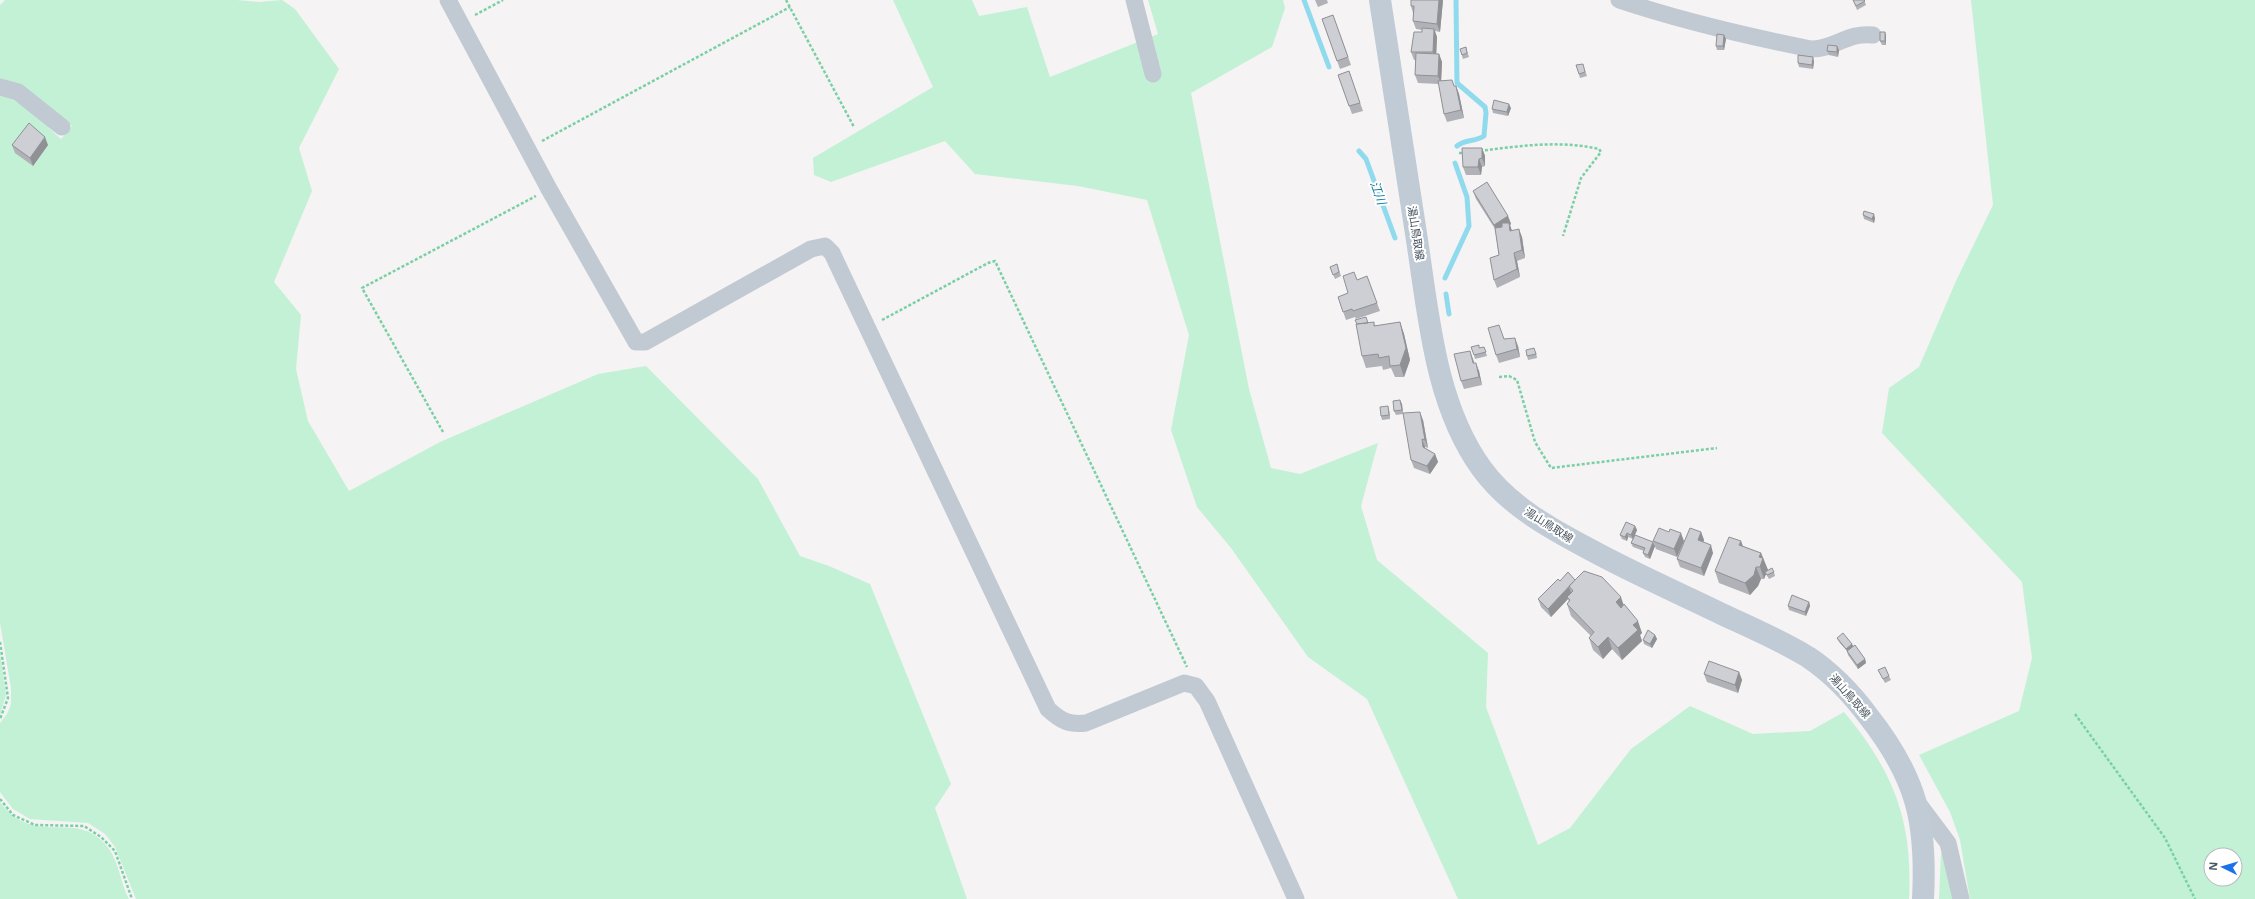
<svg xmlns="http://www.w3.org/2000/svg" width="2255" height="899" font-family="'Open Sans','Noto Sans JP',sans-serif">
<style>
.green{fill:#c3f1d5;fill-rule:evenodd}
.lines{fill:none;stroke-linecap:round;stroke-linejoin:round}
.stream{stroke:#90daee;stroke-width:5}
.path{stroke:#7ad0a6;stroke-width:2.5;stroke-dasharray:3 2;stroke-linecap:butt}
.street{stroke:#c1cad2;stroke-width:17}
.secondary{stroke:#c1cbd6;stroke-width:22}
.wall{fill:#b0b2b7}
.shaded-wall{fill:#909195}
.building{fill:#cdcfd5;stroke:#909195}
.labels{text-anchor:middle;stroke-width:4;stroke-linejoin:round;paint-order:stroke}
.street-label{font-size:11px;fill:#4a5661;stroke:#fff}
.water-label{font-size:12px;font-style:italic;fill:#0c7c9b;stroke:#fff}
</style>
<rect width="100%" height="100%" fill="#f5f3f3"/>
<path class="green" d="M5,0H237L259,2L282,0L295,9L339,69L299,148L312,191L274,282L301,315L296,369L308,421L349,491L440,442L598,374L646,366L758,479L800,556L829,566L870,584L951,784L935,808L967,899H136L115,847L105,834L88,823L30,819L13,809L0,792V723L7,714L11,704V688L0,623V92L46,119L49,128L61,139L72,126L18,86L0,81V5Z
M893,0H972L979,16L1027,7L1050,77L1158,34L1148,0H1283L1285,8L1272,47L1191,93L1249,389L1271,468L1300,474L1378,443L1361,506L1377,560L1488,653L1486,707L1538,845L1570,828L1631,749L1690,706L1753,734L1810,731L1844,712C1894,772 1913,821 1909,899H1458L1367,699L1308,657L1231,548L1197,507L1171,430L1189,335L1147,200L1078,186L975,174L945,141L831,182L814,175L813,158L933,87Z
M1971,0H2255V899H1970L1960,840L1950,812L1919,755L2019,711L2032,658L2022,582L1882,433L1889,388L1919,367L1956,281L1993,205ZM2211,855H2235V879H2211Z
M0,653L6,695L0,715Z
M0,802C35,849 74,808 106,845C119,860 120,882 129,899H0Z
M1945,852L1955,899H1939L1941,853Z"/>
<g class="lines">
<path class="stream" d="M1304,0L1329,67
M1456,0L1457,83L1485,107L1486,113L1484,136C1475,142 1465,139 1457,146
M1359,151L1366,159L1395,238
M1445,278L1469,226L1467,197L1455,163
M1446,294L1449,314"/>
<path class="path" d="M786,0L854,127
M475,15L503,0
M542,141L790,7
M1480,151C1519,146 1559,140 1599,149L1601,152L1581,178L1563,236
M1459,153H1465
M882,320L988,263L995,261L1187,667
M1499,377L1509,376L1517,380L1535,442L1551,468L1717,448
M443,432L362,288L536,196
M0,642L8,698L0,719
M2075,714L2165,838L2195,899
M0,799L13,815L35,825L84,826L101,837L115,851L132,899"/>
<path class="street" d="M448,0L549,189L636,342H645L811,249L825,246L832,253L1048,709C1061,721 1069,725 1086,723L1184,683L1196,686L1207,701L1296,899
M1134,0L1153,74
M1619,0C1682,21 1746,36 1811,49C1836,49 1846,32 1873,35
M0,87L18,92L62,127
M1918,803L1948,843L1961,899"/>
<path class="secondary" d="M1380,0C1392,76 1404,152 1415,227C1428,307 1433,402 1482,469C1509,506 1551,529 1591,550C1635,574 1681,594 1726,616C1754,629 1782,641 1808,657C1832,673 1852,694 1869,717C1917,778 1927,822 1923,899"/>
</g>
<path class="wall" d="M1315,0H1327L1328,3L1318,7Z
M1411,0H1443L1440,32L1435,31L1437,37L1436,54H1439L1442,62L1441,81L1455,86H1456L1459,94L1464,118L1447,122L1444,114L1439,84L1418,83L1415,75V60H1414L1411,52L1422,32V30L1416,29L1413,21V13L1411,6Z
M1853,0H1864L1866,5L1857,10Z
M1333,15L1351,65L1340,69L1322,19Z
M1885,32L1886,36V45H1882L1880,41Z
M1724,35L1726,39L1724,50H1717L1716,46Z
M1837,46L1839,50L1838,57L1829,55L1827,51Z
M1466,47L1469,57L1463,59L1460,49Z
M1814,61L1813,69L1799,67L1798,63Z
M1576,65L1584,68L1587,76L1580,78Z
M1349,71L1363,111L1352,114L1338,75Z
M1511,108L1508,116L1493,113L1492,109Z
M12,145H48L33,166L15,153Z
M1482,148L1485,156V166L1482,167L1481,175H1466L1463,167Z
M1473,191L1508,216L1511,224L1510,225L1512,231L1522,237L1525,258L1517,261L1520,277L1497,288L1494,280L1499,255L1495,229L1476,199Z
M1863,215L1875,218L1874,223L1864,219Z
M1337,264L1341,276L1335,279L1330,267Z
M1367,276L1380,311L1356,319L1355,317L1346,320L1338,297L1348,293L1357,280Z
M1374,322L1375,326L1400,322L1404,334L1410,360L1404,377H1395L1391,368L1383,370L1382,366L1366,368L1362,356L1368,323Z
M1504,339L1518,346L1520,357L1499,363L1496,355Z
M1484,347L1487,356L1475,359L1474,355L1480,348Z
M1536,352L1537,358L1528,360L1527,356Z
M1473,359L1474,363L1479,371L1482,385L1464,389L1461,381Z
M1402,404L1403,414L1396,415L1394,411Z
M1389,410L1390,419L1382,420L1381,416Z
M1423,420L1428,448L1425,447V448L1435,454L1438,462L1430,474L1414,468L1411,460Z
M1635,526L1637,530L1635,535L1655,546L1650,559L1645,557L1643,553L1644,551L1633,547L1631,543L1633,539L1628,537L1627,541L1622,539L1620,535Z
M1701,532L1704,540L1703,542L1713,553L1704,576L1680,567L1677,559Z
M1653,541H1684L1677,557L1656,549Z
M1741,541L1743,546L1761,553L1768,570L1774,572L1775,576L1769,579L1766,574L1764,579H1761L1758,586L1750,595L1719,583L1715,571Z
M1575,580L1624,605L1642,633L1640,635L1642,641L1622,660L1612,649L1603,659L1593,650L1589,638L1591,636L1571,616L1567,604L1569,602L1568,599L1551,617L1541,607L1538,599L1560,581Z
M1809,602L1810,606L1806,616L1789,610L1788,606Z
M1655,635L1657,639L1652,648L1644,644L1643,640Z
M1837,638L1852,644L1853,646L1865,659L1866,663L1858,669L1848,655L1847,651L1839,642Z
M1878,670L1889,676L1891,680L1885,683Z
M1739,672L1742,680L1738,693L1707,682L1704,674Z"/>
<path class="shaded-wall" d="M1439,0H1443L1440,32L1437,24Z
M1434,29L1437,37L1436,60L1433,52Z
M1885,32L1886,36V45L1885,41Z
M1724,35L1726,39L1724,50L1723,46Z
M1837,46L1839,50L1838,57L1837,52Z
M1439,54L1442,62L1441,84L1438,76Z
M1813,57L1814,61L1813,69L1812,65Z
M1456,86L1459,94L1464,118L1461,110Z
M1509,104L1511,108L1508,116L1507,112Z
M45,137L48,145L33,166L30,158Z
M1482,148L1485,156V166L1482,158Z
M1479,159L1482,167L1481,175L1478,167Z
M1874,214L1875,218L1874,223L1872,219Z
M1508,216L1511,224L1510,225L1512,231L1497,233L1494,225Z
M1519,229L1522,237L1525,258L1522,250Z
M1514,253L1517,261L1520,277L1517,269Z
M1400,322L1404,334L1410,360L1404,377L1400,365Z
M1515,338L1518,346L1520,357L1517,349Z
M1470,351L1473,359L1476,371L1473,363Z
M1476,363L1479,371L1482,385L1479,377Z
M1400,400L1402,404L1403,414L1402,410Z
M1388,406L1389,410L1390,419L1389,415Z
M1420,412L1423,420L1428,448L1425,440Z
M1422,439L1425,447V455L1423,447Z
M1435,454L1438,462L1430,474L1427,466Z
M1635,526L1637,530L1633,539L1631,535Z
M1701,532L1704,540L1701,548L1698,540Z
M1627,533L1628,537L1627,541L1625,537Z
M1681,533L1684,541L1677,557L1674,549Z
M1741,541L1745,553L1739,545Z
M1653,542L1655,546L1650,559L1648,555Z
M1711,545L1713,553L1704,576L1701,568Z
M1761,553L1768,570L1765,572L1766,574L1764,579L1760,567L1759,557Z
M1756,567L1761,579L1758,586L1750,595L1745,583Z
M1569,587L1572,595L1567,597L1568,599L1551,617L1548,609Z
M1621,597L1625,609L1620,614L1616,602Z
M1809,602L1810,606L1806,616L1805,612Z
M1638,621L1642,633L1640,635L1642,641L1622,660L1618,648L1633,625Z
M1655,635L1657,639L1652,648L1650,644Z
M1608,637L1612,649L1603,659L1598,647Z
M1852,644L1854,648L1848,653L1846,649Z
M1865,659L1866,663L1858,669L1857,665Z
M1739,672L1742,680L1738,693L1735,685Z"/>
<path class="building" d="M1411,0H1439L1437,24L1413,21L1414,6H1411Z
M1853,0H1864L1865,1L1856,6Z
M1333,15L1348,57L1337,61L1322,19Z
M1422,28L1434,29L1433,52H1411L1414,32H1422Z
M1880,32H1885V41H1880Z
M1717,34L1724,35L1723,46H1716Z
M1828,45L1837,46V52L1827,51Z
M1466,47L1467,53L1462,55L1460,49Z
M1416,53L1439,54L1438,76L1415,75Z
M1798,55L1813,57L1812,65L1798,63Z
M1583,64L1585,72L1579,74L1576,65Z
M1349,71L1360,103L1349,106L1338,75Z
M1452,80L1454,86H1456L1461,110L1444,114L1438,81Z
M1494,100L1509,104L1507,112L1492,109Z
M29,123L45,137L30,158L12,145Z
M1462,148H1482V158L1479,159L1478,167H1463Z
M1487,182L1508,216L1494,225L1473,191Z
M1864,211L1874,214L1872,219L1863,215Z
M1502,223H1509L1510,231L1519,229L1522,250L1514,253L1517,269L1494,280L1490,258L1499,255L1495,228L1502,227Z
M1337,264L1339,272L1333,275L1330,267Z
M1354,272L1357,280L1367,276L1377,303L1353,311L1352,309L1343,312L1338,297L1348,293L1343,276Z
M1366,317L1368,323L1357,324L1355,320Z
M1374,322V326L1400,322L1406,348L1400,365L1390,366L1389,356L1379,358L1378,354L1362,356L1356,324Z
M1499,325L1504,339L1515,338L1517,349L1496,355L1488,328Z
M1479,345V348L1484,347L1486,352L1474,355L1471,347Z
M1534,348L1536,354L1527,356L1526,350Z
M1470,351L1473,363H1476L1479,377L1461,381L1454,354Z
M1400,400L1402,410L1394,411L1393,401Z
M1388,406L1389,415L1381,416L1380,407Z
M1420,412L1425,440L1422,439L1423,447L1435,454L1427,466L1411,460L1403,413Z
M1626,522L1635,526L1631,535L1627,533L1625,537L1620,535Z
M1659,528L1669,532L1670,529L1681,533L1674,549L1653,541Z
M1690,528L1701,532L1698,540L1711,545L1701,568L1677,559Z
M1635,535L1653,542L1648,555L1643,553L1645,548L1631,543Z
M1729,537L1741,541L1739,545L1761,553L1759,557L1763,558L1760,567H1756L1754,575L1745,583L1715,571Z
M1772,568L1774,572L1767,575L1765,572Z
M1584,571L1602,577L1621,597L1616,602L1621,608L1624,604L1638,621L1633,625L1638,630L1618,648L1608,637L1598,647L1589,638L1594,632L1567,604L1570,600L1567,597L1573,591L1569,586Z
M1568,572L1575,580L1548,609L1538,599L1558,579L1560,581Z
M1792,595L1809,602L1805,612L1788,606Z
M1648,630L1655,635L1650,644L1643,640Z
M1843,633L1852,644L1846,649L1837,638Z
M1855,645L1865,659L1857,665L1847,651Z
M1709,661L1739,672L1735,685L1704,674Z
M1885,667L1889,676L1883,679L1878,670Z"/>
<g class="labels">
<g class="street-label">
<text transform="translate(1416 233) rotate(81)" y="4">湯山鳥取線</text>
<text transform="translate(1549 525) rotate(32)" y="4">湯山鳥取線</text>
<text transform="translate(1850 696) rotate(48)" y="4">湯山鳥取線</text>
</g>
<g class="water-label">
<text transform="translate(1378 193) rotate(70)" y="4">江川</text>
</g>
</g>
<g transform="translate(2223 867) rotate(275)"><circle r="19" fill="#ffffff" stroke="#b7bbc0"/>
<path d="M0-3L7 15L0 10L-7 15Z" fill="#1a73e8"/>
<text y="-6" font-size="11" font-weight="bold" text-anchor="middle" fill="#4a5661">N</text>
</g>
</svg>
